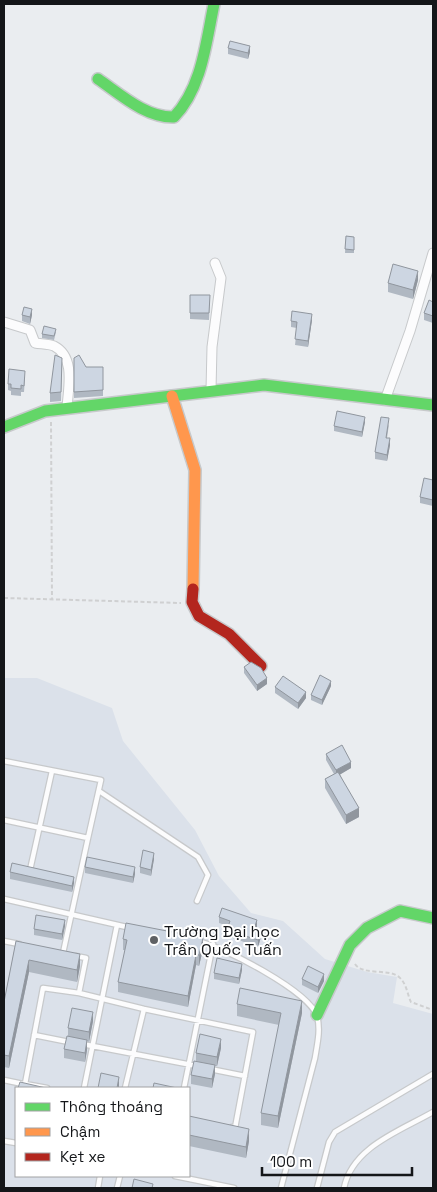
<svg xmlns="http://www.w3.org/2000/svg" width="437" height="1192" font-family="'Space Grotesk',sans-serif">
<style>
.built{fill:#dbe1ea;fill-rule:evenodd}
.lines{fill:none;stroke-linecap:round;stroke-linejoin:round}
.lane-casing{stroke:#c7c9cb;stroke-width:7}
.street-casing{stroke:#c7c9cb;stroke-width:11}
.fast-casing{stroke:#c7c9cb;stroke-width:14}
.slow-casing{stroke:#c7c9cb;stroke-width:14}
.jam-casing{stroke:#c7c9cb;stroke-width:14}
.path{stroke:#cfd0d1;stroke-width:2;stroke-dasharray:4 2.5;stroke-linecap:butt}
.lane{stroke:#fcfcfd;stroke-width:4.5}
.street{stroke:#fcfcfd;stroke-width:9}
.fast{stroke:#63d668;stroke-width:11}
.slow{stroke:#ff974d;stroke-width:11}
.jam{stroke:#b3261e;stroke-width:11}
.wall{fill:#b0b8c2}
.shaded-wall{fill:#90969e}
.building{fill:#cdd6e2;stroke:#90969e}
.poi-dot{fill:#5f6164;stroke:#fff;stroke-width:2}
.labels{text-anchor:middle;stroke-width:4;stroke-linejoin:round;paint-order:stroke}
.poi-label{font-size:16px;fill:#141619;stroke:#fff;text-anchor:start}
</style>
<rect width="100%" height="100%" fill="#eaedf0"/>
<path class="built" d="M4,678H37L112,708L123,741L195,830L219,876L251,913L283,921L325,959L367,972L397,977L393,1003L433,1014V1188H4ZM16,1088H189V1176H16Z"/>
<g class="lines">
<g class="lane-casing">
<path id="lane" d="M4,761L101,780L88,838
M99,791L198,857L208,875L197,901
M4,820L88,838L63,953
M30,870L52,771
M4,899L131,928
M4,941L19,944
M197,941C222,946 309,991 317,1016C321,1030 317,1045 315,1058L281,1188
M76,956L86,958L79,993
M34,1035L69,1042
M82,1044L197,1066
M210,1069L245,1076
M4,1080L23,1084
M47,1088L25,1084L43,988L79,993L144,1009L253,1032L235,1128L232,1127
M84,1088L117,925
M125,1088L144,1009
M184,1088L213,944
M4,1141L16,1143
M175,1176L234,1188
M98,1188L100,1176
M117,1188L120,1176
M317,1188L329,1142L335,1132L433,1074
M344,1188C352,1147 400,1131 433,1112"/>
</g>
<g class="street-casing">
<path id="street" d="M4,322L30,330L35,343C41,344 49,344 54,346C76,357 68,389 67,408
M211,390L212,347L221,278L215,263
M385,400L410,331L433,253"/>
</g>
<g class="fast-casing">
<path id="fast" d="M98,79C120,94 146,118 174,117C202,88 206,42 214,4
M4,427L45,411L264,385L433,405
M317,1015L350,945L367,928L400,911L433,918"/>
</g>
<g class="slow-casing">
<path id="slow" d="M172,396L195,470L193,589"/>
</g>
<g class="jam-casing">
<path id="jam" d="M193,589L192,602L199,616L229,634L261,666"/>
</g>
<path class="path" d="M51,422L52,600
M4,598L181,603
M355,964C363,976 388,968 399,977C407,984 407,994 411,1002L433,1010"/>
<use href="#lane" class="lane"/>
<use href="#street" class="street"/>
<use href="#fast" class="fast"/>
<use href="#slow" class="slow"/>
<use href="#jam" class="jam"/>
</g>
<path class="wall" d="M228,48L250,52L248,59L228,54Z
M346,236L354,237V253H345Z
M418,280L413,299L388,292V283Z
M190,295H210L209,320L190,319Z
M433,302V323L424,320V313Z
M22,315H32L30,324L22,321Z
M312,320L308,347L295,345L297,328L291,327V321Z
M56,332L54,340L42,338V334Z
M62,358L61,401L50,402V393Z
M74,358L86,367H103V396L74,398Z
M25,377L24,392H21V396L11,395V391L8,390V384Z
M365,422L362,437L334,431V426Z
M389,424L387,438L390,445L387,461L375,459V452Z
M433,480V506L420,503V497Z
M244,667L267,684L257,691L244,673Z
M331,686L322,705L311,700V695Z
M275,687L306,698L298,709L275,693Z
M326,754L351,768L340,774L359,817L346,824L325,788V779L334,774L326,760Z
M154,859L151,876L140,873V867Z
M85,867L135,874L133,883L85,873Z
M10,872L74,883L72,892L10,879Z
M219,917L257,927L256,929L261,937L258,947L227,936V930L228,926L219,923Z
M65,926L62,940L34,935V929Z
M123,939L203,949L199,966L196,965L188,1007L118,992V982L125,950H123Z
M16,941L80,966L77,982L29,972L9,1068L4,1067V1002Z
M242,970L239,984L214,979V973Z
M302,979L324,981L318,993L302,985Z
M237,1004L302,1013L278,1128L261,1125V1113L279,1025L237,1016Z
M93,1021L89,1042L87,1041V1050L85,1062L64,1058V1049L68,1037V1028Z
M221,1048L217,1066H215V1074L212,1088L191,1084V1075L196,1061V1053Z
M189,1116L249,1141L246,1158L189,1146Z"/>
<path class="shaded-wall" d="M250,46V52L248,59V53Z
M418,271V280L413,299V290Z
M32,309V315L30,324V317Z
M312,314V320L308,347V341Z
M365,417V422L362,437V432Z
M390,438V445L387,461V455Z
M267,678V684L257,691V685Z
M331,681V686L322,705V700Z
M306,692V698L298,709V703Z
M351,762V768L336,777V770Z
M359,808V817L346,824V815Z
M154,853V859L151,876V870Z
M135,867V874L133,883V877Z
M74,877V883L72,892V886Z
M65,920V926L62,940V934Z
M257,920V927L254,935V929Z
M261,931V937L258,947V940Z
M203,938V949L199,966V955Z
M80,954V966L77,982V970Z
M196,955V965L188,1007V996Z
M29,960V972L9,1068V1056Z
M242,964V970L239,984V978Z
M324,974V981L318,993V987Z
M302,1001V1013L278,1128V1116Z
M93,1012V1021L89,1042V1032Z
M221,1039V1048L217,1066V1057Z
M87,1040V1050L85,1062V1053Z
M215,1065V1074L212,1088V1079Z
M119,1077V1088H117Z
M249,1129V1141L246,1158V1147Z"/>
<path class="building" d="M230,41L250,46L248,53L228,48Z
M346,236L354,237V250L345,249Z
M393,264L418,271L413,290L388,283Z
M190,295H210L209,313H190Z
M429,300L433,302V316L424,313Z
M24,307L32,309L30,317L22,315Z
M292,311L312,314L308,341L295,339L297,322L291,321Z
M44,326L56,329L54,336L42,334Z
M55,355L62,358L61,392L50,393Z
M79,355L86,367H103V390L74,392V358Z
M9,369L25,371L24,386L21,385V389L11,388V384H8Z
M337,411L365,417L362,432L334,426Z
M381,417L389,418L386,438H390L387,455L375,452Z
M424,478L433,480V500L420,497Z
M251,662L261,668L267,678L257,685L244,667Z
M320,675L331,681L322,700L311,695Z
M283,676L306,692L298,703L275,687Z
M342,745L351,762L336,770L326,754Z
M338,772L359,808L346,815L325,779Z
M143,850L154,853L151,870L140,867Z
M87,857L135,867L133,877L85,867Z
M12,863L74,877L72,886L10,872Z
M222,908L257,920L254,929L261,931L258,940L227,930L230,921L219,917Z
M36,915L65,920L62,934L34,929Z
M126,923L203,938L199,955H196L188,996L118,982L127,940L123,939Z
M16,941L80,954L77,970L29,960L9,1056L4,1055V1002Z
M217,958L242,964L239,978L214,973Z
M308,966L324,974L318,987L302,979Z
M240,988L302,1001L278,1116L261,1113L281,1013L237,1004Z
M72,1008L93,1012L89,1032L68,1028Z
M200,1034L221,1039L217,1057L196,1053Z
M67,1036L87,1040L85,1053L64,1049Z
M194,1061L215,1065L212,1079L191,1075Z
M101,1073L119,1077L117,1088H98Z
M20,1082L46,1088H18Z
M154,1083L177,1088H153Z
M189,1116L249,1129L246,1147L189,1135Z
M134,1179L153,1184L152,1188H132Z"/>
<circle class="poi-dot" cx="154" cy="940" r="5"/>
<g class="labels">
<g class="poi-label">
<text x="164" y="937">Trường Đại học<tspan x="164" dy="18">Trần Quốc Tuấn</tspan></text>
</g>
</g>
<rect width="437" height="1192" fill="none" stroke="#141619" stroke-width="10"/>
<rect x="15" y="1087" width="175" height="90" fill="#ffffff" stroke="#a1a2a3"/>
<rect x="25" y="1103" width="25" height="8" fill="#63d668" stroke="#a1a2a3"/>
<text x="60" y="1112" font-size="15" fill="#141619">Thông thoáng</text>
<rect x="25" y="1128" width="25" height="8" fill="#ff974d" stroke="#a1a2a3"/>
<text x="60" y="1137" font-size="15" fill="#141619">Chậm</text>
<rect x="25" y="1153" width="25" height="8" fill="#b3261e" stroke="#a1a2a3"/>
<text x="60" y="1162" font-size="15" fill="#141619">Kẹt xe</text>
<path d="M262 1167v8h150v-8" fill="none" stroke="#141619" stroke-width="2.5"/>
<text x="270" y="1167" font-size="15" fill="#141619" stroke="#ffffff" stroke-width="4" paint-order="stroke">100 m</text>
</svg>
